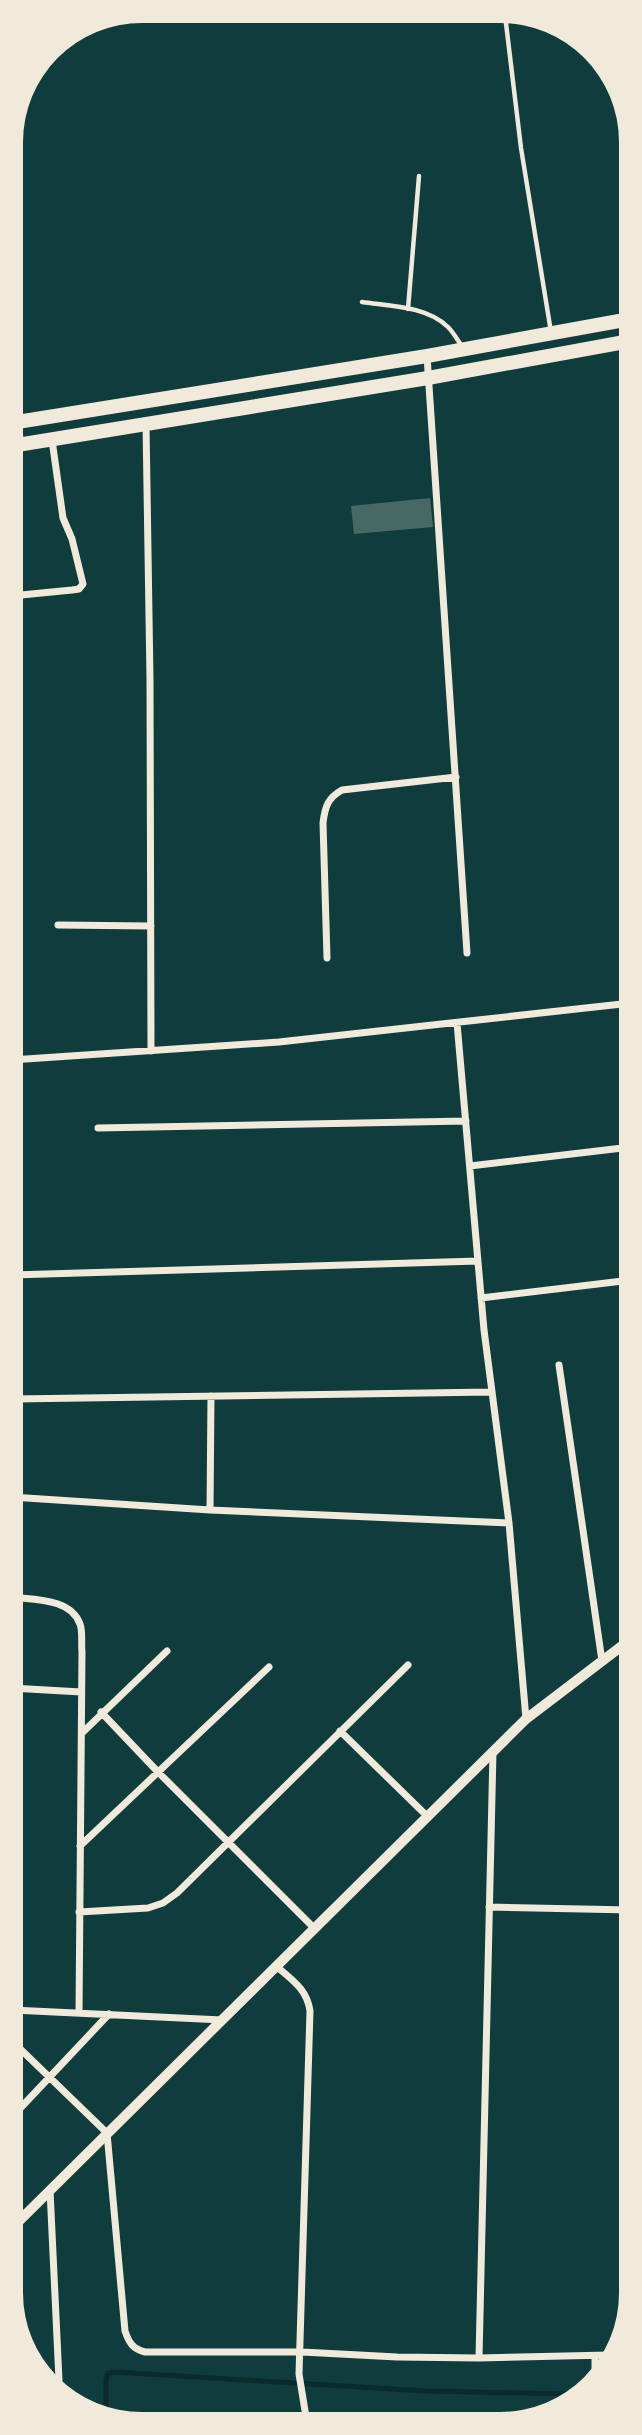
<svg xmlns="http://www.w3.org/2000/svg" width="642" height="2435" font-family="'PT Sans Narrow',sans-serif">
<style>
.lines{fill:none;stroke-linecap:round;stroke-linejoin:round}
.stream{stroke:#0a2a2b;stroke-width:5}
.building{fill:#486865}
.service{stroke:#f1e9da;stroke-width:4.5}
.minor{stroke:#f1e9da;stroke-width:7}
.tertiary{stroke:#f1e9da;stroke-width:10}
.primary{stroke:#f1e9da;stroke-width:14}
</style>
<rect width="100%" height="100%" fill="#0f3d3e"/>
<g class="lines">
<path class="stream" d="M106,2416V2380L108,2373L115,2372L425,2391L573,2394"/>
</g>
<path class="building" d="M430,498L433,527L354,534L351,506Z"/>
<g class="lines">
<path class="service" d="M505,15L521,148L551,332
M362,302C389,306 427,306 448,327C453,332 457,339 461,345
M408,309L419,176"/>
<path class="minor" d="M427,356L467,953
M11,384L21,444
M146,424L150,679L151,1051
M11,596L72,590L79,589L83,584L72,539L63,518L52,440
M58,925L151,926
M327,958L323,823C325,806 328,798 342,790L456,777
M457,1023L484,1330L509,1523L526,1719
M11,1060L279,1042L631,1003
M98,1128L466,1121
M470,1166L631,1147
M11,1252L16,1497
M12,1275L478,1261
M481,1298L631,1280
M559,1365L602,1661
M14,1399L492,1392
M11,1497L210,1510L509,1523
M210,1510L211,1396
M11,1597C34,1600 71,1598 80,1624C83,1632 81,1644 82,1652L79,2013
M623,1645L631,1685
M11,1688L81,1692
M101,1712L157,1771L314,1928
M340,1731L427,1816
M82,1733L167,1651
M80,1846L269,1667
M489,1907L631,1910
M79,1912L148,1908L163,1903L177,1893L408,1665
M276,1966C292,1980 307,1989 310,2011L299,2374L307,2423
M12,2010L222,2020
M12,2041L107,2133L125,2331C129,2343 133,2349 145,2352H302L397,2357L479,2358L609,2355
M12,2117L109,2014
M50,2190L59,2380
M595,2356V2382
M479,2358L493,1752"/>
<path class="tertiary" d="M12,2228L526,1719L631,1639"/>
<path class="primary" d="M11,423L427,356L630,319
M11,446L428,378L630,341"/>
</g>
<path d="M0 0H642V2435H0ZM142 23H500A119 119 0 0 1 619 142V2293A119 119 0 0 1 500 2412H142A119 119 0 0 1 23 2293V142A119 119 0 0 1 142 23Z" fill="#f1e9da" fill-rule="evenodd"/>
</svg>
